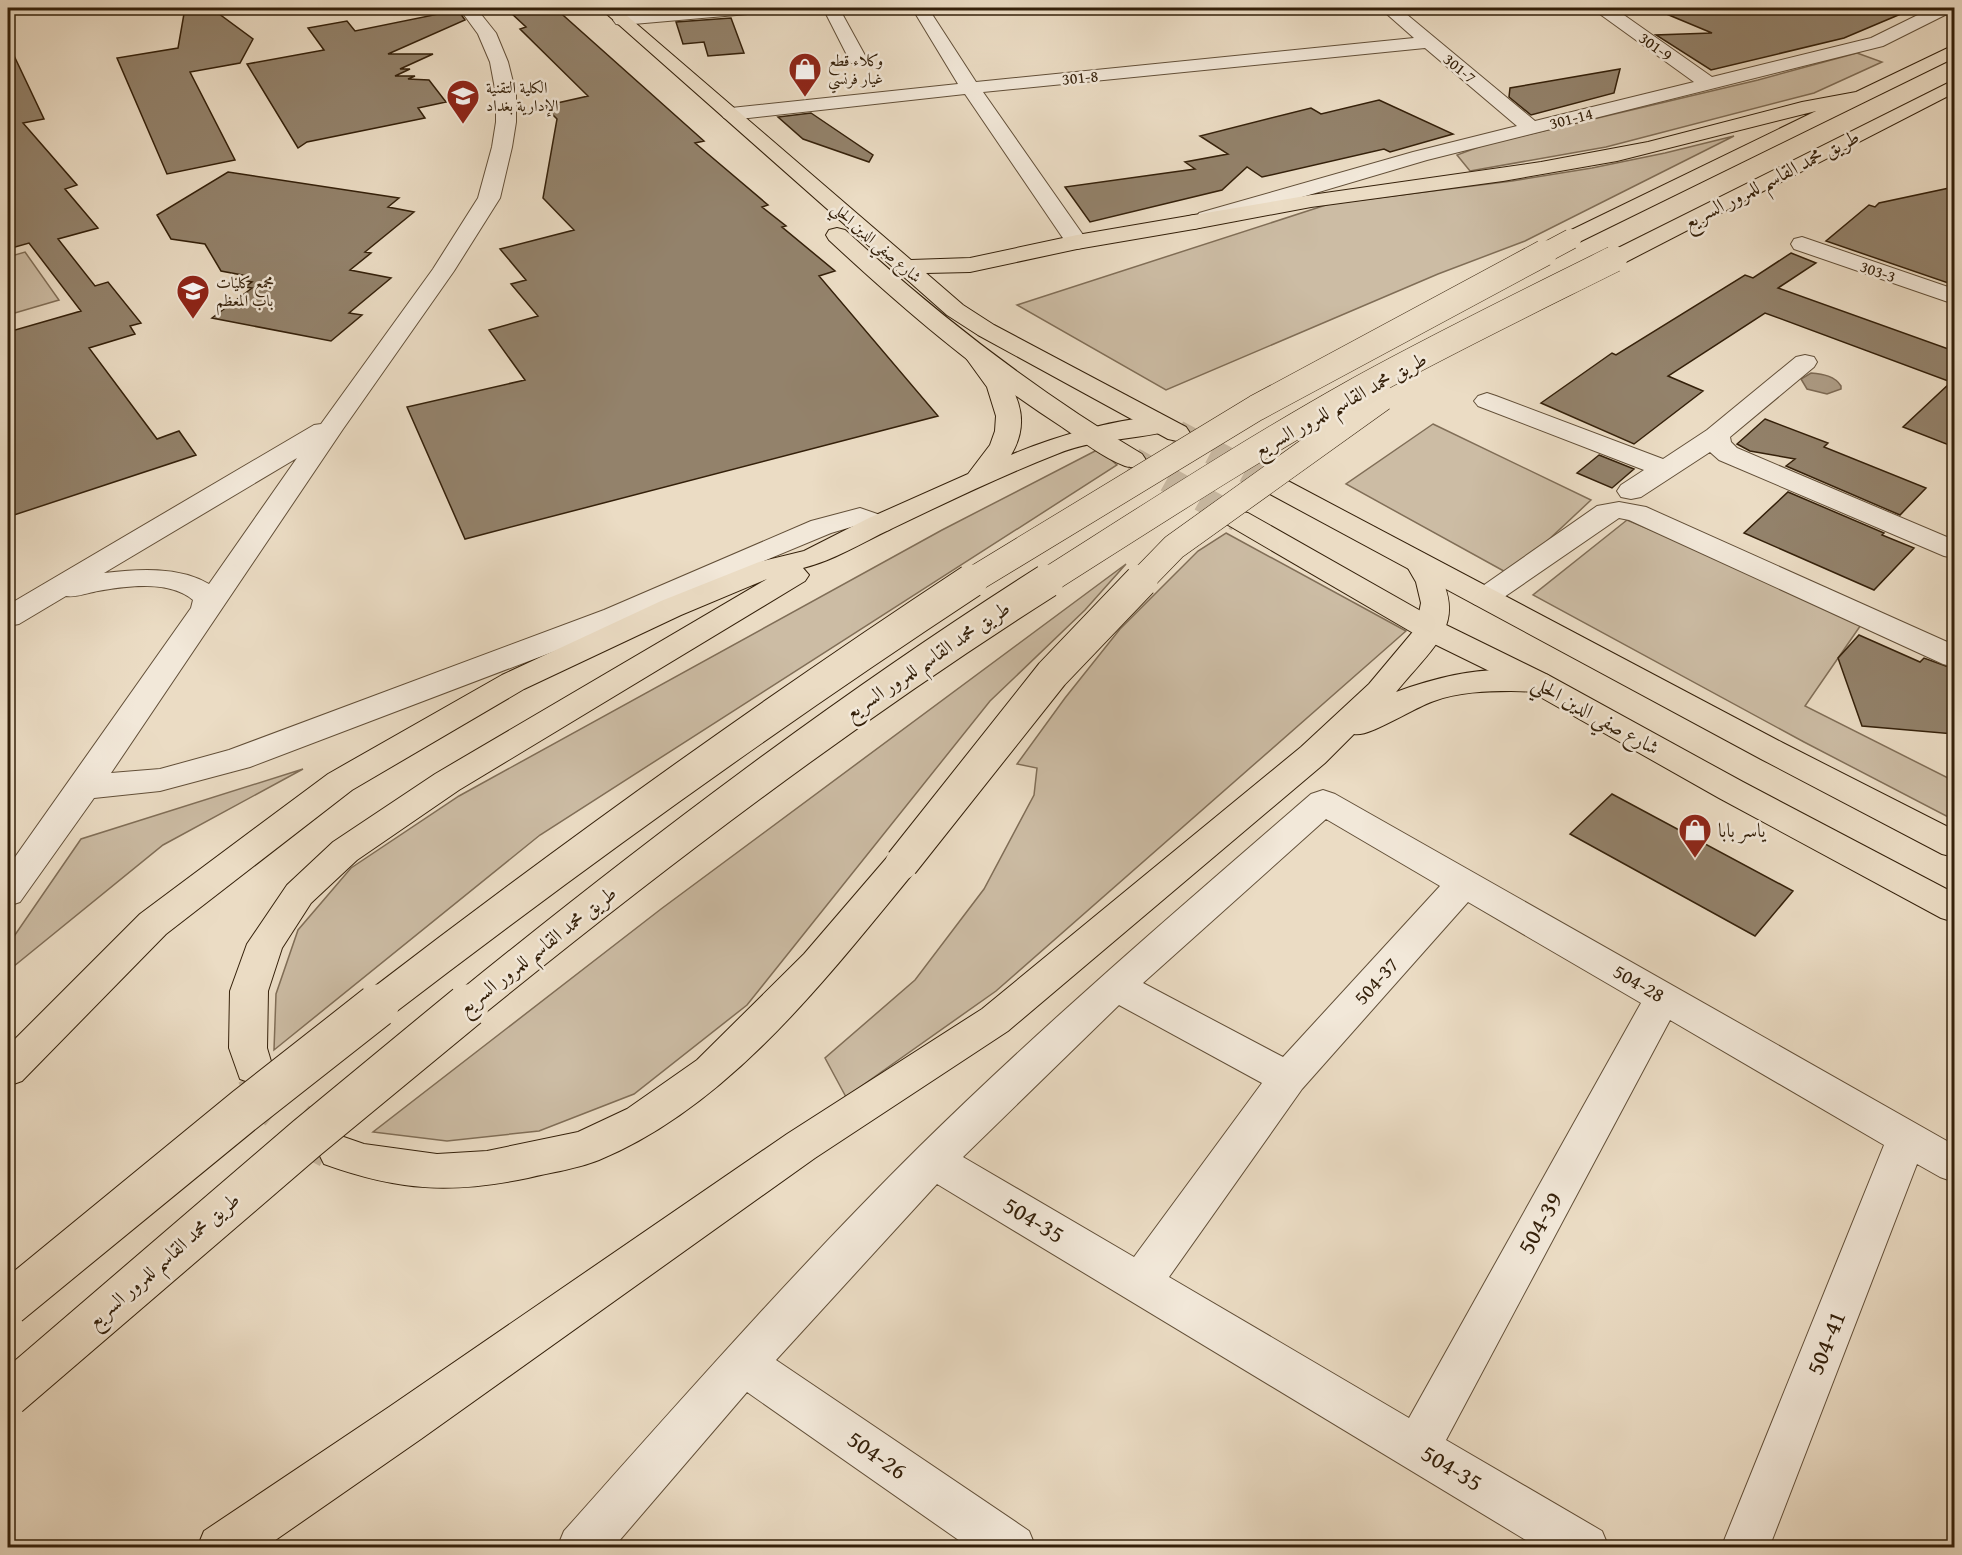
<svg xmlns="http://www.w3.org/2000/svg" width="1962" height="1555" font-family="'Gentium Book Plus',Amiri,serif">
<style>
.green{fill:#ccbca4;stroke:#806e57;stroke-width:1.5}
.water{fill:#ad9c85;stroke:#7d6a54;stroke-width:1.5}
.building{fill:#93826b;stroke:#34200a;stroke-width:1.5}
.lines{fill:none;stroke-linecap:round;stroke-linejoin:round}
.primary-tunnel{stroke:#c6b69f;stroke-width:26;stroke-dasharray:26 13;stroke-linecap:butt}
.motorway-tunnel{stroke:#c6b69f;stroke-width:43;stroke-dasharray:43 21;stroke-linecap:butt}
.minor-casing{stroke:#624f38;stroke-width:2}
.primary-casing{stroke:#34200a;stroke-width:2}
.motorway-casing{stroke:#34200a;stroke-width:2}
.minor{fill:#f2e8d9;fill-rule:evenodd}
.primary{fill:#ebdcc4;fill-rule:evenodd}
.motorway{fill:#ebdcc4;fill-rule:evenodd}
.motorway-bridge-far3-casing{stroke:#34200a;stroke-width:21;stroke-linecap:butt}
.motorway-bridge-far2-casing{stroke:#34200a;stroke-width:27;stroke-linecap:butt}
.motorway-bridge-far1-casing{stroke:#34200a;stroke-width:35;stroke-linecap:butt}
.motorway-bridge-casing{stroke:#34200a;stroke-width:45;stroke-linecap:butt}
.motorway-bridge-far3{stroke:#ebdcc4;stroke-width:20}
.motorway-bridge-far2{stroke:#ebdcc4;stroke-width:26}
.motorway-bridge-far1{stroke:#ebdcc4;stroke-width:33}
.motorway-bridge{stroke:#ebdcc4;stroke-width:43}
.labels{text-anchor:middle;stroke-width:5;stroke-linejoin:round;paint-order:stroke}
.far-street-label{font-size:16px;fill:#34200a;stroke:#f2e8d9}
.far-poi-label{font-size:16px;fill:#34200a;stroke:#f2e8d9;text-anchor:start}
.street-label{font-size:20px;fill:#34200a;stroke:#f2e8d9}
.poi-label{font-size:20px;fill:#34200a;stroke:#f2e8d9;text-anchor:start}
.near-street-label{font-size:24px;fill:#34200a;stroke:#f2e8d9}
</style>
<rect width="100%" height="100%" fill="#ebdcc4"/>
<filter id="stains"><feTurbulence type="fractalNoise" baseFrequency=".00333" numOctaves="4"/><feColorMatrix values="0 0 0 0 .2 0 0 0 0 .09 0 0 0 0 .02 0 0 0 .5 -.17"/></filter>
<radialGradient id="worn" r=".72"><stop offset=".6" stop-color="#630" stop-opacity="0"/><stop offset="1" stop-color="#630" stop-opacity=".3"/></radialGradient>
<path class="green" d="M1857,53L1882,62L1814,93L1606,147L1470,171L1457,155L1484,145L1758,80Z
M1734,136L1525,241L1438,274L1166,390L1017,305L1329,204L1512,181L1592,168L1665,153Z
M25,252L59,300L8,315V257Z
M1433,424L1591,500L1511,575L1346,484Z
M1099,449L1117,465L540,835L274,1050L276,994L298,930L351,868L459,796L942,530Z
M1627,520L1865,619L1805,706L1954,781V820L1804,742L1533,595Z
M1226,533L1406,631L996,991L846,1097L825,1058L915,980L984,889L1034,795L1037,768L1017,764L1065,698L1120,629L1198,551Z
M1126,564L1085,610L990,701L747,1005L634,1094L539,1131L447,1141L373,1132L661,909Z
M303,769L163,845L8,971V945L81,839Z"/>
<path class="water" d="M1811,373C1823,374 1835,376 1841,386V389L1827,394L1807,389L1801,379Z"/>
<path class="building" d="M185,8H211L253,39L240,63L190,72L235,160L167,174L117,58L178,48Z
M538,8H555L704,141L695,143L768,205L762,207L786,226L782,227L835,271L819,276L938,416L465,539L407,407L525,380L489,330L538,316L511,284L526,280L500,249L574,230L543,198L557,119L544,106L588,96L520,29L526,27L511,13Z
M1652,8H1915L1844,38L1711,70L1656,35L1712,33Z
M458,10L465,20L388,54H433L400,69H410L395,76H415L408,79L429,80L446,102L418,108L425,118L307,142L298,148L247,64L324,50L308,28L347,21L355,31Z
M731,18L744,53L708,56L704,42L683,44L676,22Z
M8,43L44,119L23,123L77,185L65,189L98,228L58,239L95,286L108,282L141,323L130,326L135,334L89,348L157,439L179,431L196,455L8,517V332L81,311L29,243L8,249Z
M1620,69L1614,93L1531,115L1509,97L1510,88Z
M1379,100L1453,134L1390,152L1384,149L1262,177L1247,167L1222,190L1090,222L1065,187L1195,169L1185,162L1228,154L1200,136L1311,108L1321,114Z
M811,113L873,155L869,162L803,139L778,117Z
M228,172L399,198L388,207L414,212L365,252L371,253L350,270L391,278L349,313L362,315L331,341L212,318L252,288L245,287L252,282L236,279L242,275L221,271L205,244L171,239L157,215Z
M1954,187V285L1826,241L1869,205L1875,207L1879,203Z
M1791,253L1816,263L1778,288L1954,351V447L1903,427L1951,382L1765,313L1668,376L1703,391L1634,444L1541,403L1612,353L1616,355L1745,275L1753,278Z
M1765,419L1828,443L1824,447L1926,488L1900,515L1786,466L1795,459L1750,451L1737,444Z
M1599,455L1634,469L1612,488L1577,473Z
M1788,492L1884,533L1882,535L1914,548L1874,590L1744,533Z
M1859,635L1920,662L1924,658L1954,669V734L1862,726L1838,658Z
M1612,794L1793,891L1755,936L1570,834Z"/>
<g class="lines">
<path class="primary-tunnel" d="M1177,433L1278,487
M1133,460L1238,519"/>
<path class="motorway-tunnel" d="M257,1072L278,1108L317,1140L330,1147"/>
<g class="minor-casing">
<path id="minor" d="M459,8H476L496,33L508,62L516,94V122L512,147L500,198L454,271L343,429L111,773L160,769L229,750L604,610L811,521L860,508L889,518L893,524L889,530L879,532L858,525L831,533L735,573L626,624L250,767L160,791L94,798L20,902L8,906V867L191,608L193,600C169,580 127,586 98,591C87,593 75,598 66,596L19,624L8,626V605L314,425L321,424L433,269L478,198L492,147L496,122V94L490,62L478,34ZM297,458L209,584C178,566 138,569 104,573Z
M704,8H768L765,12L759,13L622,25L616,24L613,20L616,16L622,15Z
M823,8H839L867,59L865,63H851Z
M912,8H928L976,82L1414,38L1380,8H1399L1535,121L1694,82L1597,12L1595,8H1614L1712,77L1871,38L1932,8H1954L1951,12L1883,46L1427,160L1207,225L1199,223L1196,218L1199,213L1413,152L1517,126L1425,48L983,92L1088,242L1085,247L1077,249L1069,247L965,94L731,120L724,118L721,114L724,110L731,108L958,84Z
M1802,237L1954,289V304L1794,249L1791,244L1794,239Z
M1805,355L1814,357L1817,362L1814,367L1730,437L1731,442L1737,448L1954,540V558L1944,556L1719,460L1710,452L1641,497L1631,499L1621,497L1617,491L1621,485L1644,470L1478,406L1474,401L1478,396L1487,393L1496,396L1663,459L1707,430L1796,357Z
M1619,502L1646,507L1954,645V667L1943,664L1629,520L1619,518L1494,604L1484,607L1474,604L1469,598L1474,592L1597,506Z
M1323,790L1335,794L1954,1145V1182L1940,1177L1917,1164L1769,1548H1721L1884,1145L1670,1020L1446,1440L1602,1531L1609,1548H1539L937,1184L776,1360L1029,1531L1036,1548H970L747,1392L613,1548H557L564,1531C680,1401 795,1270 919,1147C1044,1024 1178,909 1311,794ZM1326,819L1440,886L1283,1057L1143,983ZM1468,902L1641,1003L1409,1418L1169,1277L1302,1089ZM1119,1005L1262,1083L1134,1257L963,1157Z"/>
</g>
<g class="primary-casing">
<path id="primary" d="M600,8H618L911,260L970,258L1077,235L1194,215L1202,217L1205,222L1202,227L1194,229L1077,249L970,272L926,273L963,305L994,325L1186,427L1190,433L1186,439L1177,441L1168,439L978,335L947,315Z
M837,228L845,230C938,315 1034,390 1142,454L1146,460L1142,466C1136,467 1131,468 1125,466C1103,458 1081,440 1062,427C978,373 902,308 829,240L826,235L829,230Z
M1278,479L1288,481L1783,743L1954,830V857L1942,854L1761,759L1268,493L1264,487L1268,481Z
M1238,511L1248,513L1442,623L1548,675L1743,782L1954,893V922L1941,918L1719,798L1526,689L1420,637L1228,525L1224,519L1228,513Z"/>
</g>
<g class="motorway-casing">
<path id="motorway" d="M1954,45V58L1571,246L1563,244L1560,239L1563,234L1816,111L1617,161L1503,181L1311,207L1194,229L1186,227L1183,222L1186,217L1194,215L1311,195L1541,162L1648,142L1802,102L1856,92Z
M1954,80V93L1622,264L1614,266L1606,264L1603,259L1606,254Z
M978,351C989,353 996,362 1002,371C1021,399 1029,425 1011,455C1044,440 1135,411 1169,419L1173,425L1169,431C1132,440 1093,439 1057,454C1001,476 945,503 891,529C861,543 835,560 803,568L809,575L805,581L459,790L357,860L311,903L282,948L268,991L267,1048L273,1068L268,1079L254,1084L240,1079L229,1048L230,991L247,944L287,885L333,842L435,774L767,579L681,615L524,689L352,790L166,934L22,1081L8,1086V1046L140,914L328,774L502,675L661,601L759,562L804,551L869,518L968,474L990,445L995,431L996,416L987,387L966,358L969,353Z
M1419,554L1429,557C1473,621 1437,642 1396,692C1442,675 1499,662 1548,675L1553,682L1548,689C1535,693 1524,691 1511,691C1486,691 1458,692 1434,701C1415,707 1368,738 1354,734L1325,763L1008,1031L815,1158L421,1439L264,1548H197L204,1531L389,1407L787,1134L982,1009L1301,747L1369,684L1416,628L1421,603L1416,582L1405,563L1409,557Z
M902,850L914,854L919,863L914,872C827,978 728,1107 599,1160C577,1169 552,1172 528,1178C451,1194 399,1191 324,1164L318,1152L324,1140L338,1135L364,1144L437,1154L487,1151L578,1132L627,1109L697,1060L804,954L890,854Z"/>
</g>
<use href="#minor" class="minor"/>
<use href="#primary" class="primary"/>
<use href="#motorway" class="motorway"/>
<g class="motorway-bridge-far3-casing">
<path id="motorway-bridge-far3" d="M1541,255L1571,239"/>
</g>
<g class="motorway-bridge-far2-casing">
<path id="motorway-bridge-far2" d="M968,583L1256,408L1544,253
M1044,583C1145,519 1246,453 1351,394C1437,346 1526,303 1614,259
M1139,583L1174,547L1382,398"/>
</g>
<g class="motorway-bridge-far1-casing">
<path id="motorway-bridge-far1" d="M902,863L1052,674L1141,581
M375,1007C569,858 766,716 971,581
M466,1007C652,856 844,710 1047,581"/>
</g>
<g class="motorway-bridge-casing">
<path id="motorway-bridge" d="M8,1304L246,1109L377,1006
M8,1395L307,1138L467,1006"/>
</g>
<use href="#motorway-bridge-far3" class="motorway-bridge-far3"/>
<use href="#motorway-bridge-far2" class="motorway-bridge-far2"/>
<use href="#motorway-bridge-far1" class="motorway-bridge-far1"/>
<use href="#motorway-bridge" class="motorway-bridge"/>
</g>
<defs>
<g id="shop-pin" transform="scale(1.725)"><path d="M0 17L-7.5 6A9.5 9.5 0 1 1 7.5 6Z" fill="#8f2418" stroke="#f2e8d9"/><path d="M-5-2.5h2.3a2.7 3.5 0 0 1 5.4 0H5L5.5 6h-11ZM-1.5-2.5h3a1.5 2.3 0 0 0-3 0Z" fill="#fff"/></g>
<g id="university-pin" transform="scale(1.725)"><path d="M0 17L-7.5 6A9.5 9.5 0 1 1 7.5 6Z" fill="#8f2418" stroke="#f2e8d9"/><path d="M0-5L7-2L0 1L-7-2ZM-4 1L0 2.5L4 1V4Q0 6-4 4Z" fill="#fff"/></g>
</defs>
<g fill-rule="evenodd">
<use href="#shop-pin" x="805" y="69"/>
<use href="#university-pin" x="463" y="96"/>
<use href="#university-pin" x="193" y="291"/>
<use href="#shop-pin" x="1695" y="830"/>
</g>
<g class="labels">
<g class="far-street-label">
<text transform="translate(1656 46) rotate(36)" y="6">301-9</text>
<text transform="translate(1460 68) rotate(40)" y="6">301-7</text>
<text transform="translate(1080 77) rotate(-6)" y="6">301-8</text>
<text transform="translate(1571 118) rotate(-14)" y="6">301-14</text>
<text transform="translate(877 242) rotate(41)" y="6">شارع صفي الدين الحلي</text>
<text transform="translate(1878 271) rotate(19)" y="6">303-3</text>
</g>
<g class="far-poi-label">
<text x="828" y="66">وكلاء قطع<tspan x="828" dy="18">غيار فرنسي</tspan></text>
<text x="486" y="93">الكلية التقنية<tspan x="486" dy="18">الإدارية بغداد</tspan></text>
<text x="216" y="288">مجمع كليات<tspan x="216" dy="18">باب المعظم</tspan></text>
</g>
<g class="street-label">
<text transform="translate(1771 179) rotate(-27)" y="7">طريق محمد القاسم للمرور السريع</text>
<text transform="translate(1340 404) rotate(-29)" y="7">طريق محمد القاسم للمرور السريع</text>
<text transform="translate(927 660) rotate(-34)" y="7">طريق محمد القاسم للمرور السريع</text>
<text transform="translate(1596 715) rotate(29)" y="7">شارع صفي الدين الحلي</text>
<text transform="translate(537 950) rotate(-38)" y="7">طريق محمد القاسم للمرور السريع</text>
<text transform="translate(1376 981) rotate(-48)" y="7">504-37</text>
<text transform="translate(1639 983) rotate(30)" y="7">504-28</text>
<text transform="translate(163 1260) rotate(-41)" y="7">طريق محمد القاسم للمرور السريع</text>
</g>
<g class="poi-label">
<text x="1718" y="837">ياسر بابا</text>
</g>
<g class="near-street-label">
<text transform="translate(1034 1220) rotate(31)" y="8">504-35</text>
<text transform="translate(1540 1223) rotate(-61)" y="8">504-39</text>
<text transform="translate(1826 1343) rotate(-68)" y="8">504-41</text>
<text transform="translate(877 1455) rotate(35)" y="8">504-26</text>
<text transform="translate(1452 1468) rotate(31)" y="8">504-35</text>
</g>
</g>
<rect width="1962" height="1555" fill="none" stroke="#ebdcc4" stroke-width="30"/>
<rect x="9" y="9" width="1944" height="1537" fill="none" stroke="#34200a" stroke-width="3"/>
<rect x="15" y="15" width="1932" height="1525" fill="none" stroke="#34200a" stroke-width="1.5"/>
<rect width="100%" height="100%" filter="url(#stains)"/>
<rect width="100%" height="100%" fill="url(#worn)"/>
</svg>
